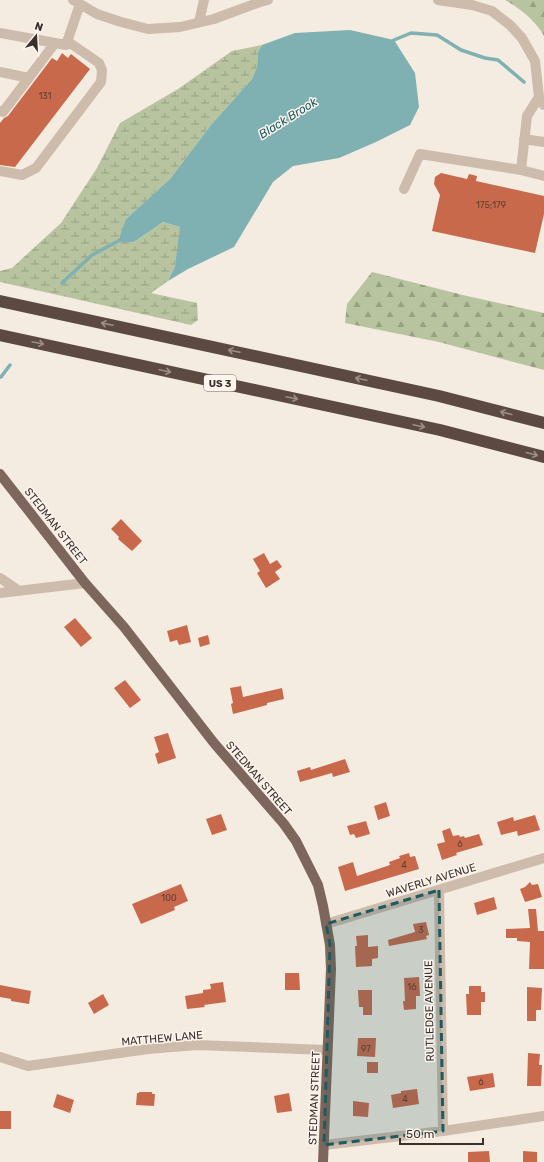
<svg xmlns="http://www.w3.org/2000/svg" width="544" height="1162" font-family="Rubik,sans-serif">
<style>
.forest{fill:url(#forest-firs)}
.wetland{fill:url(#wetland-marsh)}
.water{fill:#7fb0b2}
.lines{fill:none;stroke-linecap:round;stroke-linejoin:round}
.stream{stroke:#7fb0b2;stroke-width:3.5}
.building{fill:#c8694b}
.minor{stroke:#cdbbac;stroke-width:10}
.major{stroke:#7d675c;stroke-width:10}
.highway{stroke:#5c4a42;stroke-width:12}
.oneway{stroke:#9c8e87}
.marked{fill:#1f5a5e;fill-opacity:0.2;stroke:#1f5a5e;stroke-width:3;stroke-dasharray:8 5;stroke-linejoin:round}
.labels{text-anchor:middle;stroke-width:3;stroke-linejoin:round;paint-order:stroke}
.number-label{font-size:9px;fill:#5e3e33}
.shield{fill:#fbf5ee;stroke:#756b66;stroke-width:1}
.shield-label{font-size:10px;font-weight:bold;fill:#3b302b}
.street-label{font-size:11px;fill:#3b302b;stroke:#fbf5ee}
.water-label{font-size:12px;font-style:italic;fill:#1f5a5e;stroke:#fbf5ee}
</style>
<defs>
<pattern id="forest-firs" width="22" height="20" patternUnits="userSpaceOnUse"><rect width="22" height="20" fill="#b8c4a0"/><path d="M5 1l3.5 6h-7zM16 11l3.5 6h-7z" fill="#97a083"/></pattern>
<pattern id="wetland-marsh" width="20" height="14" patternUnits="userSpaceOnUse"><rect width="20" height="14" fill="#b8c4a0"/><path d="M1 5h8M5 5V1M11 12h8M15 12V8" fill="none" stroke="#97a083"/></pattern>
</defs>
<rect width="100%" height="100%" fill="#f4ebe1"/>
<path class="forest" d="M505,0H544V36C535,20 521,9 505,0Z
M372,272L467,296L544,313V370L439,342L345,323L347,304Z"/>
<path class="wetland" d="M262,45L258,52L257,67L252,79L211,125L170,179L126,219L134,242L163,222L181,227L175,266L168,281L151,293L197,303L198,320L191,325L0,282V271L12,268L61,223L97,168L120,123L178,89L232,51Z"/>
<path class="water" d="M350,30L394,40L415,73L419,107L410,125L376,142L339,158L293,166L273,182L234,247L188,269L168,281L175,266L180,227L163,222L134,242H118L126,219L170,179L211,125L252,79L257,67L258,52L262,45L295,33Z"/>
<g class="lines">
<path class="stream" d="M390,44L394,40L411,33L437,35L461,50L485,58L498,60L524,82
M62,283L92,255L120,240
M0,377H1L10,365"/>
</g>
<path class="building" d="M62,53L68,58L71,54L90,69L15,167L0,165V123L4,118L8,116L52,58L57,61Z
M441,173L467,179L469,174L477,176L476,181L544,196V214L535,253L432,231L440,195L434,184L435,177Z
M121,519L142,541L132,551L118,539L119,537L111,529Z
M264,553L270,564L277,560L282,567L275,572L280,579L266,588L257,573L260,571L253,559Z
M75,618L92,638L81,647L64,627Z
M187,625L191,642L179,645L177,640L170,642L167,631Z
M208,635L210,644L200,647L198,638Z
M125,680L141,700L130,708L114,688Z
M241,686L243,697L282,688L284,699L267,703V705L233,714L231,704L233,703L230,688Z
M168,733L176,758L158,764L155,754L159,752L154,737Z
M345,759L350,772L333,777L332,773L300,782L297,771L310,767L311,770Z
M386,802L390,816L378,820L374,806Z
M221,814L227,830L212,835L206,819Z
M535,815L540,830L518,836L517,831L501,835L497,822L513,817L514,821Z
M366,821L370,834L356,838L354,834L350,835L347,826Z
M450,828L453,836L459,835L460,837L464,836L465,838L479,834L483,845L456,853L457,855L442,860L437,844L445,842L442,831Z
M409,853L410,857L415,856L419,869L345,891L338,867L353,862L357,876L390,865L389,862L400,858L399,856Z
M530,882L532,885L538,884L542,897L525,902L520,889L525,887Z
M181,884L188,901L174,907L175,910L141,924L132,904Z
M494,897L497,909L477,915L474,903Z
M528,909H536L538,931H544V969H529L530,942L517,941V938H506V929L530,928Z
M426,922L429,935L426,936L427,939L389,946L388,940L415,932L413,924Z
M368,935V947L378,946V958L372,959V966L356,967L355,946H357L356,936Z
M285,973H299L300,990H285Z
M419,977L420,996H416V1009L404,1010L403,1001H405L404,978Z
M223,982L226,1002L204,1005L205,1007L187,1009L185,996L203,993V990L211,989L210,984Z
M0,985L31,991L29,1004L11,1001V999L0,997Z
M469,986H481V992H485V1002H481V1015H467L466,994H469Z
M527,987L542,988L541,1010H536V1021H527Z
M358,990H372V1015H363V1007H359Z
M103,994L109,1005L94,1014L88,1003Z
M358,1038H376L375,1057L357,1056Z
M528,1053L540,1054L539,1065H542L541,1086H527Z
M367,1062H378V1073H367Z
M493,1073L495,1087L470,1091L467,1077Z
M417,1089L419,1104L393,1108L391,1095L401,1093V1091Z
M139,1092H152V1094H155L154,1106L136,1105L137,1093H139Z
M289,1093L292,1111L277,1113L274,1096Z
M57,1094L74,1100L70,1113L53,1107Z
M353,1101L369,1103L368,1117L353,1116Z
M0,1111H11V1129H0Z
M489,1151L490,1162H468V1152Z
M523,1151L537,1152V1162H523Z"/>
<g class="lines">
<path class="minor" d="M73,0L97,14L121,22L148,29L180,27L214,19L260,2L268,0
M438,0L472,5L492,11L510,25L522,38L535,61L539,97L544,105
M199,22L204,0
M0,33L66,45L80,4
M0,72L29,78
M0,111L3,112L55,43
M524,139L544,142
M521,170L544,176
M0,171L22,175L36,168L101,82L102,70L99,63L67,41
M404,189L420,154L521,170L527,116L539,97
M0,578L19,591
M0,593L85,583
M439,890L443,1131
M326,924L544,858
M0,1057L28,1066L148,1049L197,1045L327,1050
M324,1145L443,1131L544,1116"/>
<path class="major" d="M0,474L85,583L124,627L214,743L284,824L296,841L318,885L323,906L330,945L331,969L323,1162"/>
<path class="highway" d="M0,301L439,396L544,423
M0,335L440,430L544,457"/>
</g>
<defs><path id="oneway-shaft" d="M-6 0H5M1.5-3L5.5 0L1.5 3" fill="none" stroke-width="1.6" stroke-linecap="round" stroke-linejoin="round"/></defs>
<g class="oneway">
<use href="#oneway-shaft" transform="translate(107 324) rotate(-168)"/>
<use href="#oneway-shaft" transform="translate(38 343) rotate(12)"/>
<use href="#oneway-shaft" transform="translate(234 351) rotate(-168)"/>
<use href="#oneway-shaft" transform="translate(165 371) rotate(12)"/>
<use href="#oneway-shaft" transform="translate(361 379) rotate(-168)"/>
<use href="#oneway-shaft" transform="translate(292 398) rotate(12)"/>
<use href="#oneway-shaft" transform="translate(506 413) rotate(-165)"/>
<use href="#oneway-shaft" transform="translate(419 426) rotate(12)"/>
<use href="#oneway-shaft" transform="translate(532 454) rotate(15)"/>
</g>
<path class="marked" d="M439,890L443,1131L324,1145L330,945L326,924Z"/>
<g class="labels">
<g class="number-label">
<text x="45" y="99">131</text>
<text x="491" y="208">175;179</text>
<text x="460" y="847">6</text>
<text x="404" y="868">4</text>
<text x="169" y="901">100</text>
<text x="421" y="933">3</text>
<text x="412" y="990">16</text>
<text x="366" y="1052">97</text>
<text x="481" y="1085">6</text>
<text x="405" y="1102">4</text>
</g>
<rect class="shield" x="204" y="375" width="32" height="16" rx="3"/>
<g class="shield-label">
<text x="220" y="387">US 3</text>
</g>
<g class="street-label">
<text transform="translate(56 526) rotate(52)" y="4">STEDMAN STREET</text>
<text transform="translate(259 778) rotate(49)" y="4">STEDMAN STREET</text>
<text transform="translate(431 880) rotate(-17)" y="4">WAVERLY AVENUE</text>
<text transform="translate(429 1011) rotate(-91)" y="4">RUTLEDGE AVENUE</text>
<text transform="translate(162 1038) rotate(-5)" y="4">MATTHEW LANE</text>
<text transform="translate(314 1098) rotate(-88)" y="4">STEDMAN STREET</text>
</g>
<g class="water-label">
<text transform="translate(288 118) rotate(-32)" y="4">Black Brook</text>
</g>
</g>
<g transform="translate(36 36) rotate(18)" stroke="#fbf5ee" stroke-width="3" paint-order="stroke">
<path d="M0-3L7 15L0 10L-7 15Z" fill="#3b302b"/>
<text y="-6" font-size="11" font-weight="bold" text-anchor="middle" fill="#3b302b">N</text>
</g>
<path d="M400 1138v6h83v-6" fill="none" stroke="#3b302b" stroke-width="2"/>
<text x="406" y="1138" font-size="12" fill="#3b302b" stroke="#fbf5ee" stroke-width="3" paint-order="stroke">50 m</text>
</svg>
